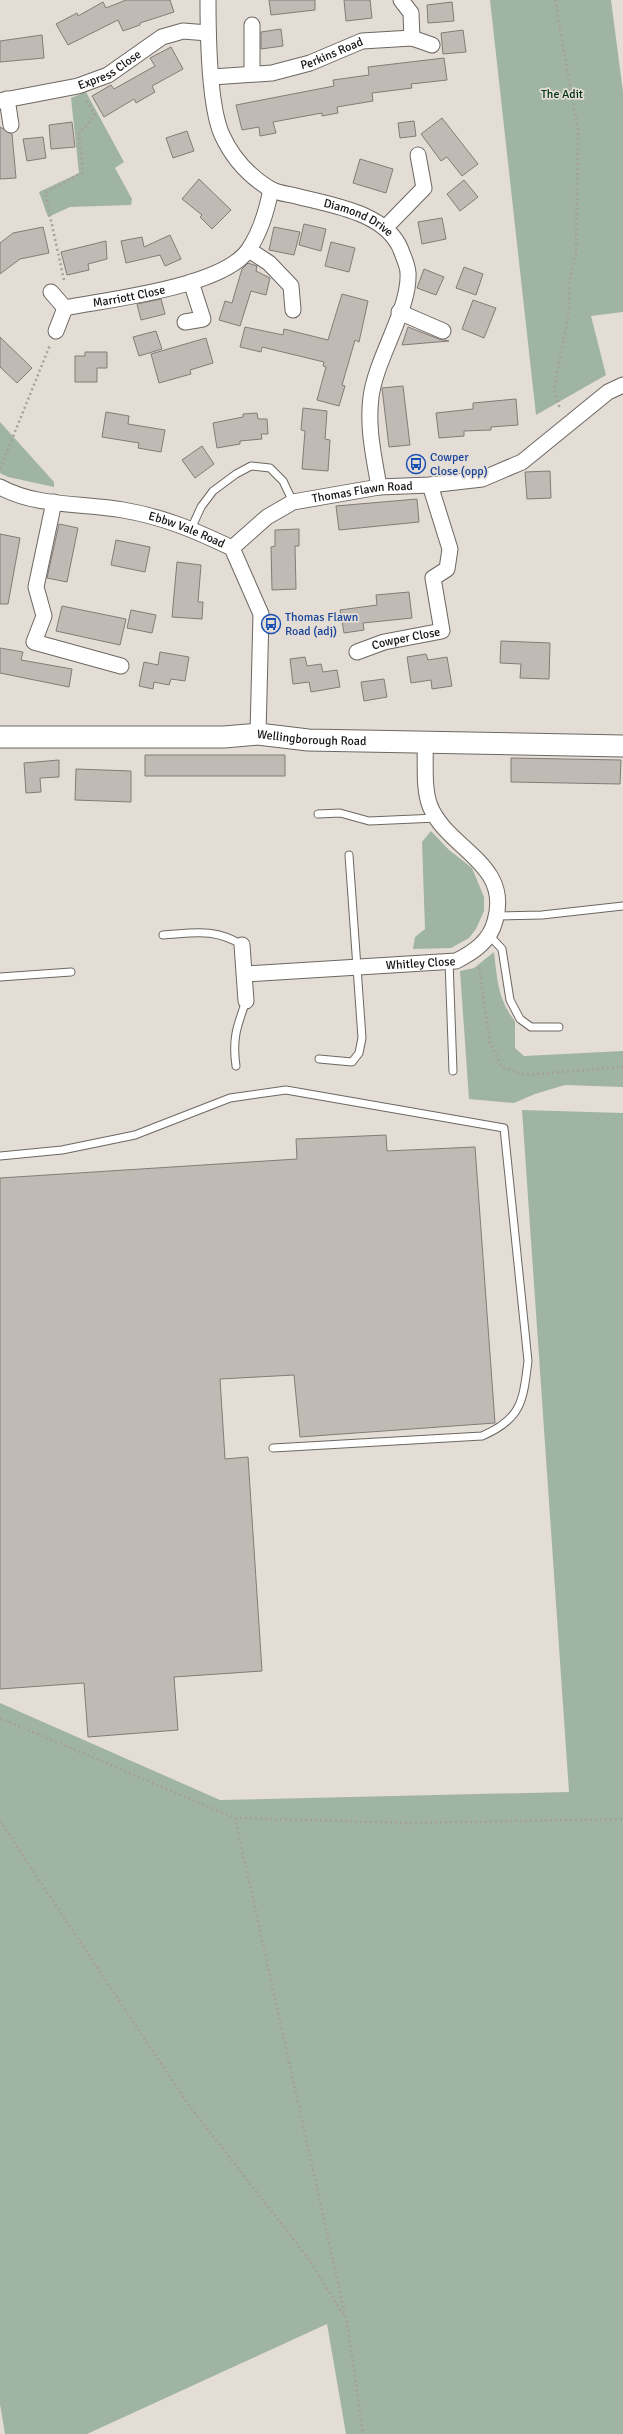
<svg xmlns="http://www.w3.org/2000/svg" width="623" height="2434" font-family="Signika,sans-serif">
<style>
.green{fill:#a0b4a3}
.building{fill:#c1bab4;stroke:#827c77}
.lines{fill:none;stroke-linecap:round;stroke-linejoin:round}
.lane-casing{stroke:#6d6762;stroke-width:9}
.street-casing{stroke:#6d6762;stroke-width:17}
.secondary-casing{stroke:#6d6762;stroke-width:23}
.path{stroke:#a5a09a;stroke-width:2.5;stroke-dasharray:2 3;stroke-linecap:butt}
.lane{stroke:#fff;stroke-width:7}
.street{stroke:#fff;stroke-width:15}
.secondary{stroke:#fff;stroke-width:21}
.labels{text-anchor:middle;stroke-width:3.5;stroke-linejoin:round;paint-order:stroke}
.street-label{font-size:12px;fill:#151311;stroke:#e4ddd6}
.park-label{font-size:12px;fill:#003412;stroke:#e4ddd6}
.transit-label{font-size:12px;fill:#164399;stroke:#e4ddd6;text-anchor:start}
</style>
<rect width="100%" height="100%" fill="#e4ddd6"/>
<path class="green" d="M490,0H611L623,92V312L591,316L606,375L536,415Z
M86,92L124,162L115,168L132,199L131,205L70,207L48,217L39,192L79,173L71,98Z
M0,422L54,482V487L8,477L0,473Z
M431,831L449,850L472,868L484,897V911L476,929L469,938L451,948L413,949L415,937L425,929L422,842Z
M494,952C497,978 498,1001 515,1021V1048L524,1056L623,1051V1087L565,1085L535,1094L514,1103L469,1099L460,971L474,968Z
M522,1110L623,1113V2434H346L327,2324L87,2434H5L0,2404V1703L220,1800L569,1792Z"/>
<path class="building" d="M126,0H170L174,12L140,23V25L123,31L118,20L68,45L56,24L77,13L78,16L103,2L106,8Z
M269,0H315V10L271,15Z
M344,0H370L372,18L346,21Z
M452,2L454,21L428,23L427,5Z
M281,29L283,46L261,49V32Z
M463,30L466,52L443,54L441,33Z
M42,35L44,58L0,62V41Z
M171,47L183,69L152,86L155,92L136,103L134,99L104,117L92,96L111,85L114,89L155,66L150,58Z
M444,58L447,80L411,84L412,88L372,93L373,101L337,107L338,113L322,116V113L273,122L276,133L260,136L259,127L242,130L236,105L334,86L333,80L369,75L368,67Z
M442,118L478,164L462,176L447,157L441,161L421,134Z
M414,121L416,136L400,138L398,123Z
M72,122L75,147L51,149L49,125Z
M0,127L12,134L16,178L0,179Z
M187,131L194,151L173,158L166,138Z
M43,137L46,158L27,161L23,139Z
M360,159L393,169L386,193L353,183Z
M199,179L231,210L212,229L200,217L202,215L182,199Z
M464,180L478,197L460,211L447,194Z
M442,218L446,239L422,244L418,222Z
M304,224L326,229L321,251L299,245Z
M43,227L49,253L20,259L0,274V243L13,233Z
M274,227L300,232L294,255L269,250Z
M170,235L181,259L165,266L160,255L126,263L121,241L142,237L144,247Z
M106,241L107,259L88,264L89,270L67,275L61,252Z
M331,242L355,248L349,272L325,266Z
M248,263L257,266L256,271L270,278L266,295L251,291L240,326L219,320L225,301L232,303L242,269Z
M464,267L483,274L476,295L456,288Z
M424,269L444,277L436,295L417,288Z
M342,294L368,301L359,342L355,340L342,385L345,386L339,406L317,400L326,367L323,366L324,362L262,347L261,352L240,347L245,327L283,335L284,329L328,340Z
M161,299L165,314L141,320L137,304Z
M473,300L496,308L484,338L462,329Z
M408,327L439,339L449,341L402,345Z
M156,331L162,349L139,356L133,337Z
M0,337L32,368L17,383L0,367Z
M206,338L213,363L190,370L191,374L159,383L151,354Z
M85,352H107V368H97V382H75V356H85Z
M403,386L410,445L389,447L382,388Z
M516,399L518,425L491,427V430L464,431V436L439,438L436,413L473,409V403Z
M303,408L327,411L325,439L330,440L328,471L302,469L305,431L301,430Z
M106,412L129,416L128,424L165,430L161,452L138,448L139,443L102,437Z
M257,413L258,419H267L268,434H261L262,439L240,441V444L217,448L213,423L243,417V414Z
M202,446L214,464L195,478L182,460Z
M550,471L551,498L527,499L525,472Z
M417,499L419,522L339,530L336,506Z
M59,524L78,528L67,582L47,578Z
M299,529V546H295L296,589L272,590L271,547L275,546V530Z
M0,534L20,538L8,604H0Z
M116,540L150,547L145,572L111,565Z
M177,562L201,565L198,602H203L202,619L172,617Z
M409,592L412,618L363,623L364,630L344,633L340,610L377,605L376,595Z
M62,606L126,619L120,645L56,631Z
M131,610L156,615L152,633L127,628Z
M501,641L550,643L549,679L520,678L521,664L500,663Z
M0,648L23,652L21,660L72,669L69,687L0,673Z
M160,652L189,657L185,681L171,679L169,685L154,682L153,689L139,686L144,662L158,665Z
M426,654L428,660L447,657L452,686L432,689L431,680L411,683L407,657Z
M305,657L307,666L321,664L323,672L337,670L340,687L311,692L309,682L293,684L290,659Z
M384,679L387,697L364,701L361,682Z
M145,755H285V776H145Z
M511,758L621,760L620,784L511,782Z
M59,760V777L40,778L41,792L26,793L24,763Z
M76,769L131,771V802L75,800Z
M386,1135L387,1151L475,1147L495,1423L300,1437L294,1375L220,1379L225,1459L248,1457L262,1671L174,1677L178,1730L88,1737L84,1683L0,1689V1178L297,1159L296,1139Z"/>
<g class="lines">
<g class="lane-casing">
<path id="lane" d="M191,529L201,507L213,491L236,474L251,466L270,468L283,481L293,502
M318,814L340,813L369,821L437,818
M497,916L542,915L623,906
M163,935C194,933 215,928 242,945
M489,935L502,949L510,1000L520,1019L531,1027H559
M449,961L453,1071
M0,977L71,972
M319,1059L352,1062L359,1053L362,1038L349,855
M236,1066C232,1039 237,1026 246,1001
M0,1156L62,1150L135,1135L230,1098L286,1090L504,1128L528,1361C523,1401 522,1419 482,1436L273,1448"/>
</g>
<g class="street-casing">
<g id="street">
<path id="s1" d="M208,0C208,34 209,106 222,135C232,157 249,176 270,189C277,193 288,194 296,196C330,205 386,212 401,250C403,256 408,266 408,273C410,309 376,358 371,397C367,428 374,457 379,487"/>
<path d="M401,0L411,13L412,38"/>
<path d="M252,25V74"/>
<path id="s2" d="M212,77L272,73L310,63L362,41L412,38L432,45"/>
<path d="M7,99L11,125"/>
<path id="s3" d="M0,101L78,86L108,75L162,37L183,31L208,33"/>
<path d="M385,228L424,188L418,155"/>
<path d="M249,250L269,263L291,286L293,310"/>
<path d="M51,292L65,308"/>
<path id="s4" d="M65,308C110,299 224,287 249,249C261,231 267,210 271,189"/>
<path d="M399,312L443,331"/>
<path d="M185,322L203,319L191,282"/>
<path d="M56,331L65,308"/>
<path id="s5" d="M0,487C36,507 83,503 123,510C164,517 194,530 232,548L261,614L258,734"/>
<path d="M54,502L36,587L44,616L34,642L121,666"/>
<path id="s6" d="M232,548L267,517L293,502L379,487L430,485L482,479L522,462L608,392L623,385"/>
<path id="s7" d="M357,652L384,642L442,631L433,578L447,569L450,549L430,485"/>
<path d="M242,945L246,1001"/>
<path id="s8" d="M245,974L456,961C474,952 490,941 495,921C512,863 447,849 430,806C423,788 426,762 425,743"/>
</g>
</g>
<g class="secondary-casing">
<g id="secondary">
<path id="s9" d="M0,737H224L258,734L308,740L623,746"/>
</g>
</g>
<path class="path" d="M555,0L578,131L576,254L569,283V312L554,388L560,409
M64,280L45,193L83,172L79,134L95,115L86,100
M0,469L50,345
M479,967L490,1043L502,1067L525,1075L623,1067
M0,1718L235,1818L348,2328L363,2434
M235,1818L409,1823L623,1819
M0,1821L188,2104L308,2258L344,2316"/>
<use href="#lane" class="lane"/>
<use href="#street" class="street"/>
<use href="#secondary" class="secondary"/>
</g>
<defs>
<g id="bus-ring" transform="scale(1)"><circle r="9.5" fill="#e4ddd6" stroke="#1a4fb4" stroke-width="1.5"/><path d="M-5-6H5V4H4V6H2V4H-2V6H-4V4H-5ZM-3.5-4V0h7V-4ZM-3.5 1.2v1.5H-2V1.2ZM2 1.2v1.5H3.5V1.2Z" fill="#1a4fb4"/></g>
</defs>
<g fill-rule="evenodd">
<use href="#bus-ring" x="416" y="464"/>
<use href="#bus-ring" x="271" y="624"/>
</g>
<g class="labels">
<g class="street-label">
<text dy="4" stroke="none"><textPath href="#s2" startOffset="123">Perkins Road</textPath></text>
<text dy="4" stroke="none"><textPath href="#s3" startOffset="115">Express Close</textPath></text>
<text dy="4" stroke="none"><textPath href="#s1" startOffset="303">Diamond Drive</textPath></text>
<text dy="4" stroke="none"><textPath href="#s4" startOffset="65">Marriott Close</textPath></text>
<text dy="4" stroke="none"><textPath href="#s6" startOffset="147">Thomas Flawn Road</textPath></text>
<text dy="4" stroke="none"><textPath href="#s5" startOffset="193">Ebbw Vale Road</textPath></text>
<text dy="4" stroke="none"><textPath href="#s7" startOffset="51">Cowper Close</textPath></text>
<text dy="4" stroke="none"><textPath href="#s9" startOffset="312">Wellingborough Road</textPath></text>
<text dy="4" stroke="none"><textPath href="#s8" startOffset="176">Whitley Close</textPath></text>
</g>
<g class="park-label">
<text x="562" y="98">The Adit</text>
</g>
<g class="transit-label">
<text x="430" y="461">Cowper<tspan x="430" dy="14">Close (opp)</tspan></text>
<text x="285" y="621">Thomas Flawn<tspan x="285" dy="14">Road (adj)</tspan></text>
</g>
</g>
</svg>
